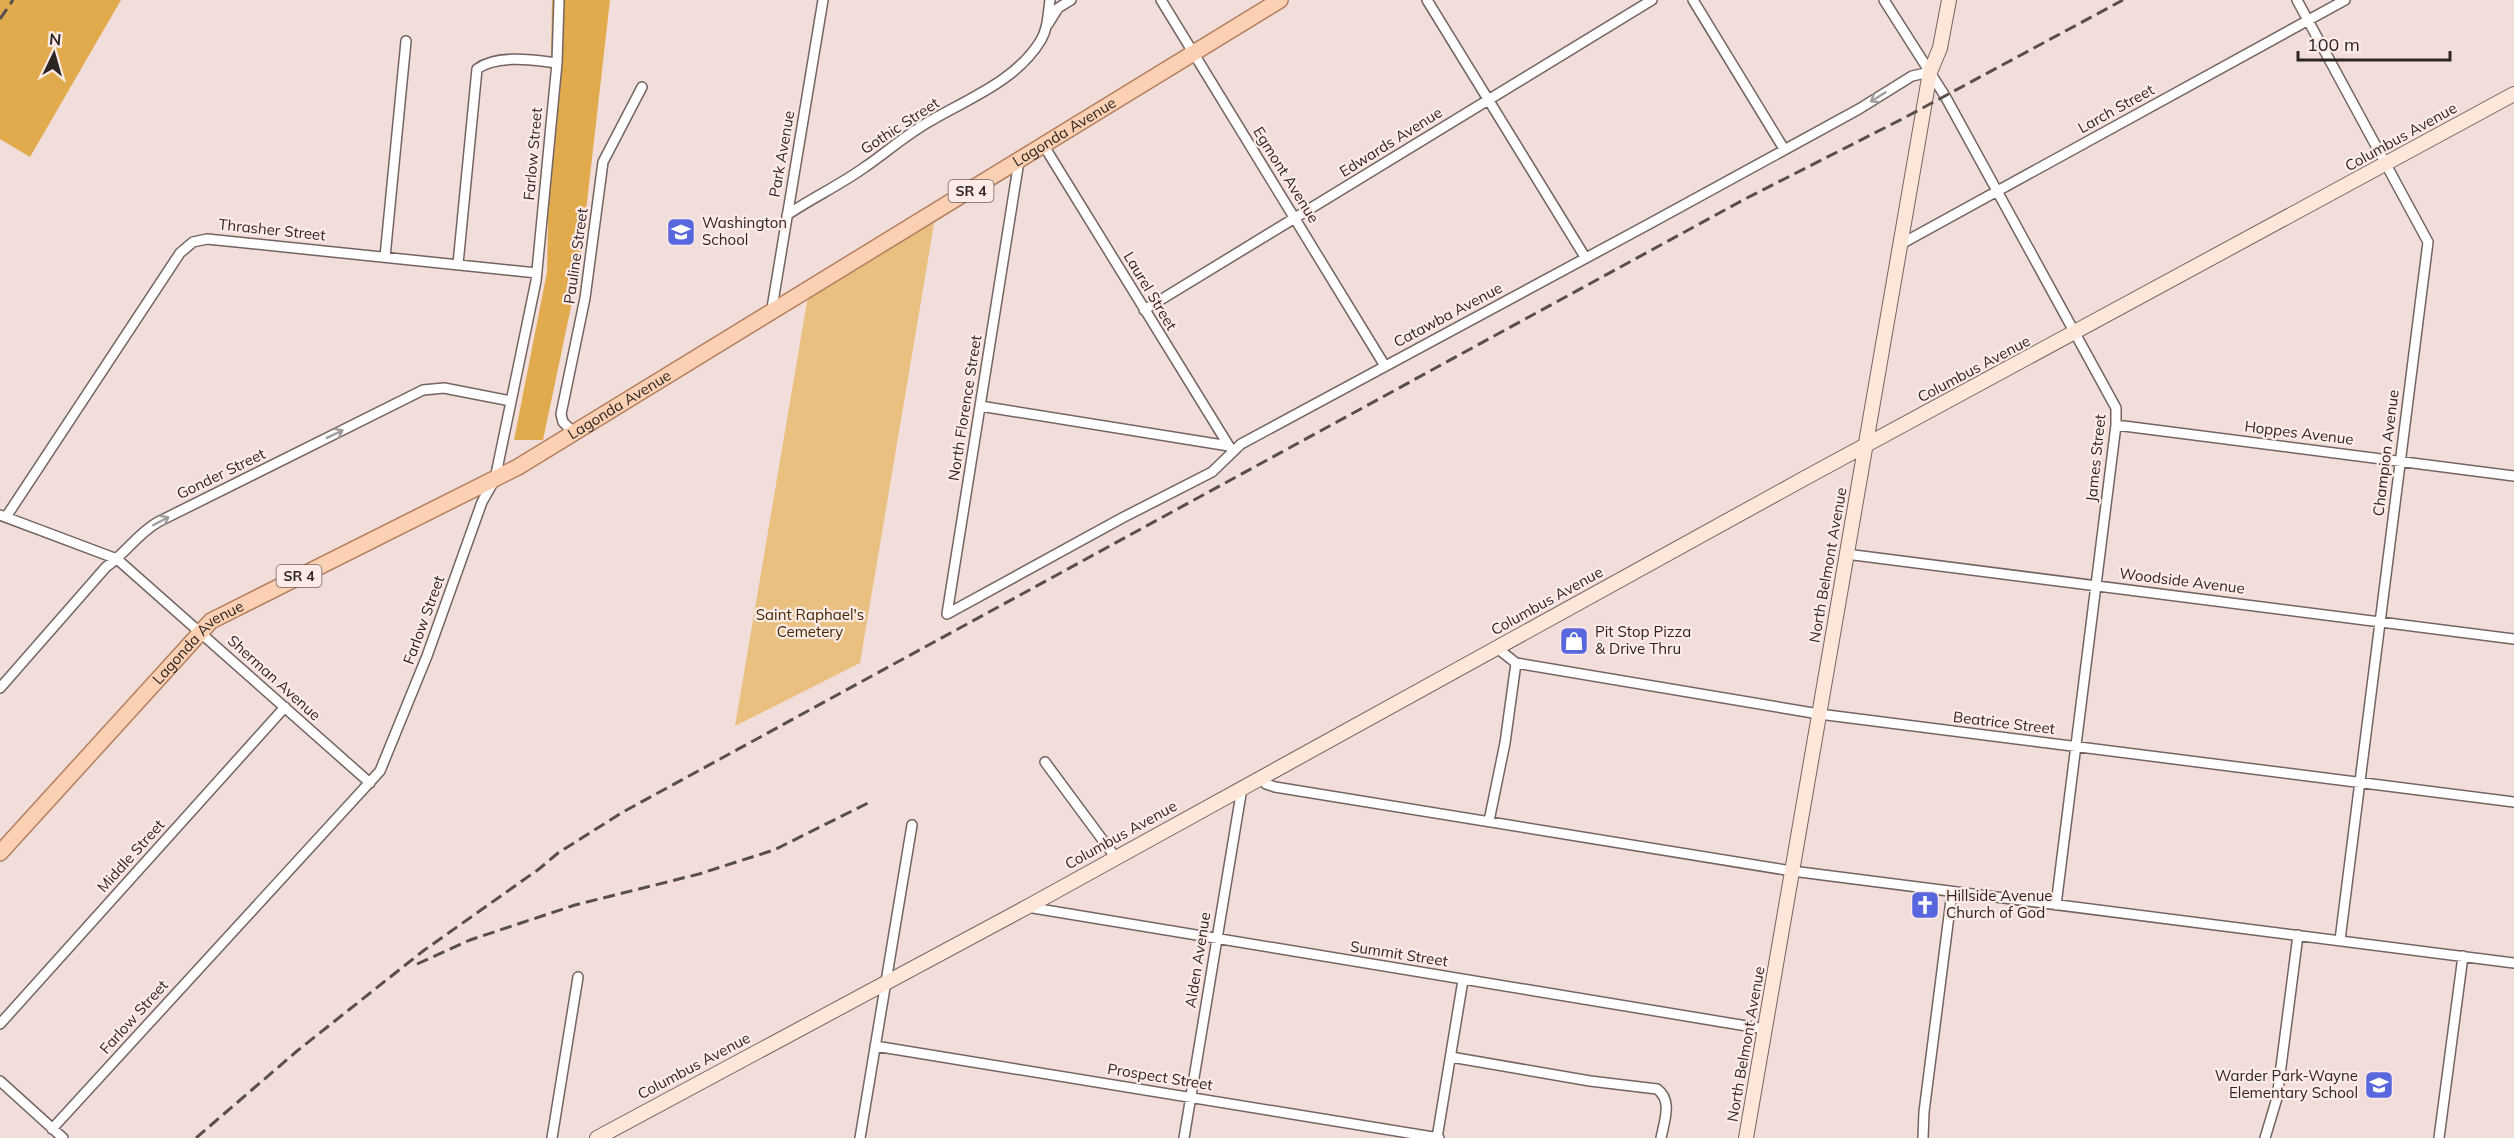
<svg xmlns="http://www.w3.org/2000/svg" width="2514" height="1138" font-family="Mulish,sans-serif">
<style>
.green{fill:#e9c07f}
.forest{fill:#e1aa4c}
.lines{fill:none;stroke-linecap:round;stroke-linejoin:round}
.street-casing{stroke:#746460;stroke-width:12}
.secondary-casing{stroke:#746460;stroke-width:16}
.primary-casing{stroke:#b27f5f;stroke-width:18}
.street{stroke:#fff;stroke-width:9}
.secondary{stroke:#fee7d9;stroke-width:14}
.primary{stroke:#fcd0b2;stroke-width:15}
.rail{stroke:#584f4d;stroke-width:3;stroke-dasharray:12 6;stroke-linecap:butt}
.oneway{stroke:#a09d9c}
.labels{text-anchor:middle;stroke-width:4.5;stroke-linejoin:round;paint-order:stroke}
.shield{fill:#feebe7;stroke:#6b605e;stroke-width:1.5}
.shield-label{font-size:14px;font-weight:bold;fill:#2c2524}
.street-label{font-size:15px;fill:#2c2524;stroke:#feebe7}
.poi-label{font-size:15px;fill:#2c2524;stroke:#feebe7;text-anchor:start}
.park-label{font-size:15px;fill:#3f2900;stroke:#feebe7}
</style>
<rect width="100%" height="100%" fill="#f1deda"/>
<path class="green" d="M936,212L860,663L735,726L809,290Z"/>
<path class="forest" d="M0,0H121L30,157L0,139Z
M552,0H610L580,264L543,440H514L547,272Z"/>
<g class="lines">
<g class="street-casing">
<path id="street" d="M1161,0L1385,366
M1427,0L1585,257
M1693,0L1784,149
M1884,0L1945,96L2116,408V425L2056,905
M2297,0L2428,242L2340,940
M1048,24L1058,8L1071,0
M1044,146L1232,451
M1019,161L947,614L1122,518L1212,472L1241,444L1649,224L1859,109L1912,76L1930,72
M787,215C812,198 840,185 865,167C887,152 908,133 932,120C970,98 1017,80 1041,40C1048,28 1048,14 1050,0
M1901,244L2345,0
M385,257L406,41
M458,264L477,69C497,54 534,60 557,63
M1144,310L1652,0
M771,314L823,0
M980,406L1229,446
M2116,425L2514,476
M574,433L563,422L561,414L585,298L603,162L642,87
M0,515L117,559L370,783
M6,517L180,253L193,242L207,239L537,273
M1846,554L2514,639
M1497,648L1516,663L1819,714L2514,802
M0,688L106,567C125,554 137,534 158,522L423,390L444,388L511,401
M1045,762L1116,858
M1260,777L1266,784L1275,787L1792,871L2514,963
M1489,821L1505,743L1516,663
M1027,907L1765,1029
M0,1024L285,707
M875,1046L1439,1138
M1451,1057L1590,1081L1657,1089C1673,1100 1664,1122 1661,1138
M0,1081L63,1138
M52,1129L380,771L427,656L482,502L495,479L536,281L557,63L559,0
M552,1138L578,977
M860,1138L912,825
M1184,1138L1242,788
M1437,1138L1463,980
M1923,1138L1924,1112L1952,892
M2265,1138L2277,1098L2298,935
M2439,1138L2463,956"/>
</g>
<g class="secondary-casing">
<path id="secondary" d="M597,1138L1027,907L1805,478L2514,94
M1746,1138L1924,107L1930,72L1940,48L1949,0"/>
</g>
<g class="primary-casing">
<g id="primary">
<path id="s1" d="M0,853L211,621L518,467L1280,0"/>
</g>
</g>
<use href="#street" class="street"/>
<use href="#secondary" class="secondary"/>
<use href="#primary" class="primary"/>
<path class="rail" d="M0,19L13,0
M417,964L470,940L575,905L699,874L774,850L870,802
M196,1138L297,1051L423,951L539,869L558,853L623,812L1743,200L1904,118L2123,0"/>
</g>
<defs><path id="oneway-shaft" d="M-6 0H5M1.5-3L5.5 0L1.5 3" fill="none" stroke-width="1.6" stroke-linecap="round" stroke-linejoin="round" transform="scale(1.5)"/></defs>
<g class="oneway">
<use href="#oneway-shaft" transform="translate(1878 97) rotate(148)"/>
<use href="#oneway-shaft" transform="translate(335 434) rotate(-26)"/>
<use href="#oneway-shaft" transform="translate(161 521) rotate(-28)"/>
</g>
<defs>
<g id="school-square" transform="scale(1.5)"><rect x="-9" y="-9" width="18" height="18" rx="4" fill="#5867de" stroke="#feebe7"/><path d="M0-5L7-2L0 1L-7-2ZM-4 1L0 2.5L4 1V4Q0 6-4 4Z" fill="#fff"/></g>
<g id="shop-square" transform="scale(1.5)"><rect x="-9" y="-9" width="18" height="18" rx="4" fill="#5867de" stroke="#feebe7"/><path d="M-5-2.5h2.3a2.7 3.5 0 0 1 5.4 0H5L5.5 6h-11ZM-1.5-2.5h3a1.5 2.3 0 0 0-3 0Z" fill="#fff"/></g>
<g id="church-square" transform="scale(1.5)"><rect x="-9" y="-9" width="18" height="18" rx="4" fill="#5867de" stroke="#feebe7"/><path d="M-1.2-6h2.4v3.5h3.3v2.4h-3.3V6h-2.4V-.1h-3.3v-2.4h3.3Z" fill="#fff"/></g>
</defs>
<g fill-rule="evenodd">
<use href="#school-square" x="681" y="232"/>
<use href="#shop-square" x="1574" y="641"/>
<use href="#church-square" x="1925" y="905"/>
<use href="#school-square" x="2379" y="1085"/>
</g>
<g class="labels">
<g class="shield">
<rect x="948.5" y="180" width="45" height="22" rx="4.5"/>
<rect x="276.5" y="565" width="45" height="22" rx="4.5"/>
</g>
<g class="shield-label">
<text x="971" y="196">SR 4</text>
<text x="299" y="581">SR 4</text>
</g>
<g class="street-label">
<text transform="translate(2116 109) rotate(-29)" y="5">Larch Street</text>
<text transform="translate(900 126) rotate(-33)" y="5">Gothic Street</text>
<text dy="5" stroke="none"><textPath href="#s1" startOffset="1298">Lagonda Avenue</textPath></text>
<text transform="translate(2401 137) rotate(-29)" y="5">Columbus Avenue</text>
<text transform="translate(1391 142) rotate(-32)" y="5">Edwards Avenue</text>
<text transform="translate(533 154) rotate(-85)" y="5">Farlow Street</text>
<text transform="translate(782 154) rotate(-80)" y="5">Park Avenue</text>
<text transform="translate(1286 175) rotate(58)" y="5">Egmont Avenue</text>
<text transform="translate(272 230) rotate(6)" y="5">Thrasher Street</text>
<text transform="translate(576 256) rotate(-82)" y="5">Pauline Street</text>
<text transform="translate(1150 291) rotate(59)" y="5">Laurel Street</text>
<text transform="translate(1448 315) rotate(-28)" y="5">Catawba Avenue</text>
<text transform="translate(1974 369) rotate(-28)" y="5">Columbus Avenue</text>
<text dy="5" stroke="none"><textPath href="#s1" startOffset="776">Lagonda Avenue</textPath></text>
<text transform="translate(965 408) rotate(-81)" y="5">North Florence Street</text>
<text transform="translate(2299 433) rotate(7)" y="5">Hoppes Avenue</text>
<text transform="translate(2386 453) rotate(-83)" y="5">Champion Avenue</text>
<text transform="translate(2096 458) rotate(-84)" y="5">James Street</text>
<text transform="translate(221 474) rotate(-26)" y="5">Gonder Street</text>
<text transform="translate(1828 565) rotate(-80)" y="5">North Belmont Avenue</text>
<text transform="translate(2182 581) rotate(7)" y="5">Woodside Avenue</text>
<text transform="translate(1547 601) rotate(-29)" y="5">Columbus Avenue</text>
<text transform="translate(424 620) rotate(-70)" y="5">Farlow Street</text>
<text dy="5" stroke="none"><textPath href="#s1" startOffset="290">Lagonda Avenue</textPath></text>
<text transform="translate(274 678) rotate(42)" y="5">Sherman Avenue</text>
<text transform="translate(2004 723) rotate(7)" y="5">Beatrice Street</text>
<text transform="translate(1121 835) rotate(-29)" y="5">Columbus Avenue</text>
<text transform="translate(131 856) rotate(-48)" y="5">Middle Street</text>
<text transform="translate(1399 954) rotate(9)" y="5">Summit Street</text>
<text transform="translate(1198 960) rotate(-81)" y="5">Alden Avenue</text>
<text transform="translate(134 1017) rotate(-48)" y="5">Farlow Street</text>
<text transform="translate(1746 1044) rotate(-80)" y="5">North Belmont Avenue</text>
<text transform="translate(694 1066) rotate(-28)" y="5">Columbus Avenue</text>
<text transform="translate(1160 1077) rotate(9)" y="5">Prospect Street</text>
</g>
<g class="poi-label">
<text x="702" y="228">Washington<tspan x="702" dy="17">School</tspan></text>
<text x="1595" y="637">Pit Stop Pizza<tspan x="1595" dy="17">&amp; Drive Thru</tspan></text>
<text x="1946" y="901">Hillside Avenue<tspan x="1946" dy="17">Church of God</tspan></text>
<text x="2358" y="1081" text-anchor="end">Warder Park-Wayne<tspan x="2358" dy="17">Elementary School</tspan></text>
</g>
<g class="park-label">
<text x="810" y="620">Saint Raphael's<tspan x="810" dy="17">Cemetery</tspan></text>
</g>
</g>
<g transform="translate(54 54) rotate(5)" stroke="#feebe7" stroke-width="4.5" paint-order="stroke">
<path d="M0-4.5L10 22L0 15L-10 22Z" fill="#2c2524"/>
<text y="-9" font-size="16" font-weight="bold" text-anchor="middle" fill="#2c2524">N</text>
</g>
<path d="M2298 51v9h152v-9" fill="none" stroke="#2c2524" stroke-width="3"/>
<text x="2307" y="51" font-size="18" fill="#2c2524" stroke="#feebe7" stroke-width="4.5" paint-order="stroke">100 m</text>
</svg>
